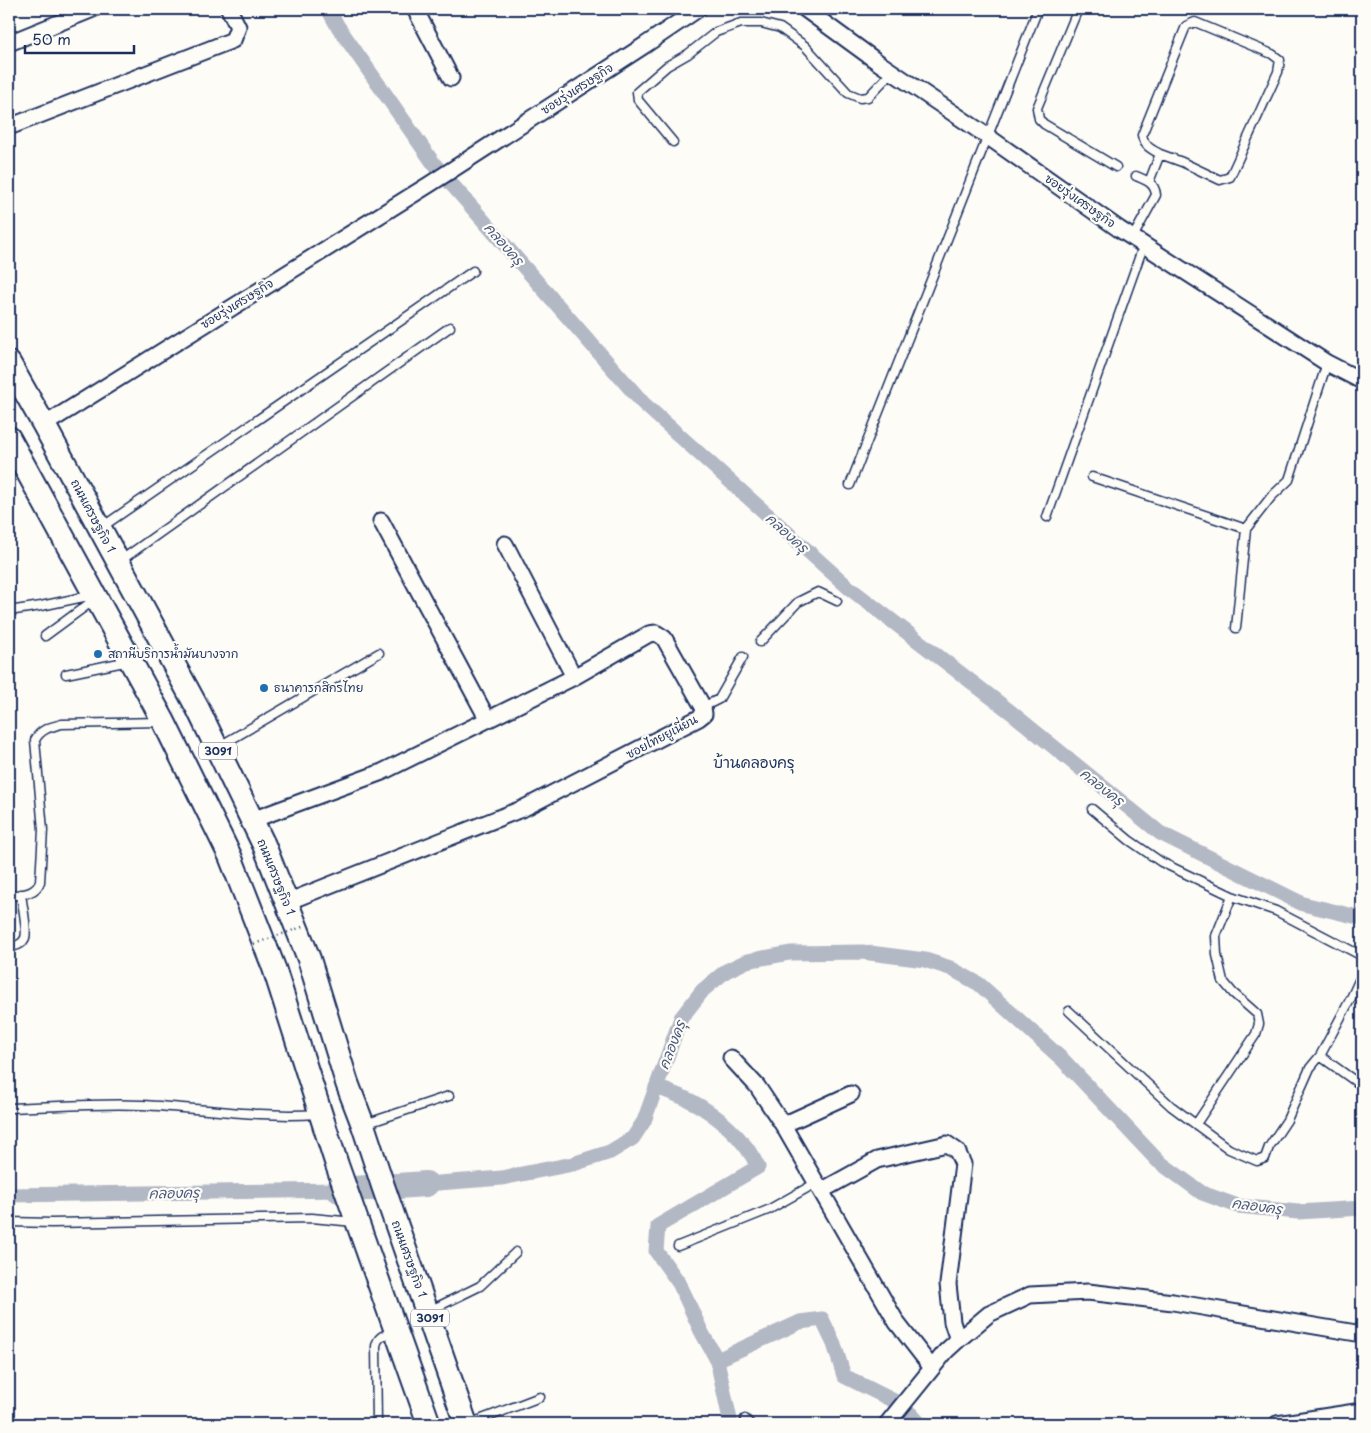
<svg xmlns="http://www.w3.org/2000/svg" width="1371" height="1433" font-family="'Playpen Sans','Playpen Sans Thai',sans-serif">
<style>
.lines{fill:none;stroke-linecap:round;stroke-linejoin:round}
.canal{stroke:#b3b8c5;stroke-width:15}
.river{stroke:#b3b8c5;stroke-width:26}
.lane-casing{stroke:#1b2f5e;stroke-width:11}
.street-casing{stroke:#1b2f5e;stroke-width:19}
.primary-casing{stroke:#1b2f5e;stroke-width:26}
.lane{stroke:#fdfcf7;stroke-width:8}
.street{stroke:#fdfcf7;stroke-width:15}
.primary{stroke:#fdfcf7;stroke-width:22}
.path-bridge{stroke:#1b2f5e;stroke-width:2.5;stroke-dasharray:1 4;stroke-linecap:butt}
.poi-dot{fill:#1f6fb2;stroke:#fdfcf7;stroke-width:2}
.labels{text-anchor:middle;stroke-width:4.5;stroke-linejoin:round;paint-order:stroke}
.shield{fill:#fdfcf7;stroke:#5f6c8c;stroke-width:1}
.shield-label{font-size:11px;font-weight:bold;fill:#1b2f5e}
.street-label{font-size:12px;fill:#1b2f5e;stroke:#fdfcf7}
.poi-label{font-size:12px;fill:#1b2f5e;stroke:#fdfcf7;text-anchor:start}
.water-label{font-size:14px;font-style:italic;fill:#49587d;stroke:#fdfcf7}
.quarter-label{font-size:15px;fill:#1b2f5e;stroke:#fdfcf7}
</style>
<rect width="100%" height="100%" fill="#fdfcf7"/>
<filter id="ink" filterUnits="userSpaceOnUse"><feTurbulence type="fractalNoise" baseFrequency=".02" numOctaves="2"/><feDisplacementMap in="SourceGraphic" scale="10" xChannelSelector="R" yChannelSelector="G"/><feConvolveMatrix kernelMatrix="1 2 1 2 8 2 1 2 1" color-interpolation-filters="sRGB"/></filter>
<g filter="url(#ink)">
<g class="lines">
<path class="canal" d="M328,9L337,25L434,164L643,403L848,587L1012,713L1160,833L1303,904L1362,918
M656,1087C667,1091 678,1095 689,1100C716,1114 745,1138 758,1167L658,1226L656,1251L679,1283L701,1331L717,1360L731,1424
M426,1184L502,1178L573,1164L610,1152L633,1138L644,1121L681,1018L703,990L726,971L747,961L790,953L862,952L925,960L950,968L979,984L1063,1060L1158,1161L1202,1193L1238,1206L1298,1212L1362,1208
M9,1195L339,1190
M717,1360L800,1322L822,1319L834,1344L844,1376L900,1404
M911,1414L920,1424"/>
<path class="river" d="M339,1190L426,1184"/>
<g class="lane-casing">
<path id="lane" d="M1078,9L1037,108L1039,119L1044,124L1116,167
M673,142L638,100L637,92L667,66L688,54L716,32L741,23H761L780,28L805,46L848,93L860,98L868,97L892,72
M1149,182L1160,154C1151,149 1144,146 1142,135L1186,26L1195,22L1272,54L1280,60L1278,72L1230,177L1220,180L1182,162L1160,154
M1133,237L1156,195C1155,183 1146,180 1136,176
M1092,477L1246,529
M850,485L1038,9
M1047,517L1144,244
M102,527L473,271
M120,561L450,327
M9,611L41,606L93,595
M1236,628L1246,529L1271,497L1289,480L1327,363
M45,636L94,600
M760,642L798,602L818,592L837,601
M66,674L129,661
M703,707L719,699L743,657
M218,747L379,653
M1092,809L1129,840L1161,862L1232,896L1276,911L1362,956
M9,896C21,894 35,895 40,882L43,830L35,740C41,729 50,727 62,724L160,722
M9,947C16,946 22,945 25,938C28,930 22,904 21,894
M1069,1011L1171,1106L1229,1149L1257,1161L1265,1158L1269,1147L1287,1120L1310,1068L1320,1056L1351,998L1362,974
M1320,1056L1362,1086
M9,1108C53,1107 98,1103 142,1105C201,1108 259,1118 318,1114
M365,1124L449,1096
M1196,1124L1256,1034L1259,1024L1257,1014L1233,993L1223,981L1217,955L1216,936L1232,896
M9,1222L52,1223L312,1218L354,1222
M678,1246L768,1210L816,1183
M429,1311L480,1286L516,1252
M745,1419L750,1424
M377,1424L376,1346C378,1336 384,1335 393,1332
M469,1424L540,1397"/>
</g>
<g class="street-casing">
<path id="street" d="M415,9L451,78
M805,9L879,63L987,136L1119,229L1327,363L1362,381
M9,43L93,9
M9,127L233,40L238,27L229,9
M44,425L430,184L645,45L698,9
M381,521L488,720
M505,544L574,677
M252,820L382,772L574,677L649,634L656,633L664,638L703,707L704,714L699,718L524,808L287,902
M731,1058L757,1086L783,1125L897,1323L932,1368
M783,1125L851,1094
M821,1191L877,1160L947,1144L957,1151L963,1164L948,1284L952,1322L958,1340
M887,1424L946,1351L958,1340L989,1314L1030,1295L1088,1292L1173,1302L1362,1334
M1277,1424L1362,1411"/>
</g>
<g class="primary-casing">
<path id="primary" d="M9,363L44,425L198,709L264,845L309,959L347,1083L363,1125L383,1186L466,1424
M9,438L164,722L230,856L274,968L337,1165L429,1424"/>
</g>
<use href="#lane" class="lane"/>
<use href="#street" class="street"/>
<use href="#primary" class="primary"/>
<path class="path-bridge" d="M254,944L305,926"/>
</g>
</g>
<g class="poi-dot">
<circle cx="98" cy="654" r="5"/>
<circle cx="264" cy="688" r="5"/>
</g>
<g class="labels">
<g class="shield">
<rect x="199" y="742.5" width="38" height="17" rx="4"/>
<rect x="411" y="1309.5" width="38" height="17" rx="4"/>
</g>
<g class="shield-label">
<text x="218" y="755">3091</text>
<text x="430" y="1322">3091</text>
</g>
<g class="street-label">
<text transform="translate(577 89) rotate(-33)" y="4">ซอยรุ่งเศรษฐกิจ</text>
<text transform="translate(1080 201) rotate(35)" y="4">ซอยรุ่งเศรษฐกิจ</text>
<text transform="translate(237 304) rotate(-32)" y="4">ซอยรุ่งเศรษฐกิจ</text>
<text transform="translate(93 516) rotate(62)" y="4">ถนนเศรษฐกิจ 1</text>
<text transform="translate(662 737) rotate(-28)" y="4">ซอยไทยยูเนี่ยน</text>
<text transform="translate(276 877) rotate(68)" y="4">ถนนเศรษฐกิจ 1</text>
<text transform="translate(409 1259) rotate(70)" y="4">ถนนเศรษฐกิจ 1</text>
</g>
<g class="poi-label">
<text x="108" y="658">สถานีบริการน้ำมันบางจาก</text>
<text x="274" y="692">ธนาคารกสิกรไทย</text>
</g>
<g class="water-label">
<text transform="translate(504 244) rotate(49)" y="5">คลองครุ</text>
<text transform="translate(787 533) rotate(42)" y="5">คลองครุ</text>
<text transform="translate(1102 787) rotate(38)" y="5">คลองครุ</text>
<text transform="translate(672 1045) rotate(-69)" y="5">คลองครุ</text>
<text transform="translate(174 1193) rotate(-1)" y="5">คลองครุ</text>
<text transform="translate(1257 1206) rotate(8)" y="5">คลองครุ</text>
</g>
<g class="quarter-label">
<text x="754" y="768">บ้านคลองครุ</text>
</g>
</g>
<rect width="1371" height="1433" fill="none" stroke="#fdfcf7" stroke-width="30"/>
<rect x="15" y="15" width="1341" height="1403" fill="none" stroke="#1b2f5e" stroke-width="2" filter="url(#ink)"/>
<path d="M25 45v8h109v-8" fill="none" stroke="#1b2f5e" stroke-width="2.5"/>
<text x="32" y="45" font-size="15" fill="#1b2f5e" stroke="#fdfcf7" stroke-width="4" paint-order="stroke">50 m</text>
</svg>
